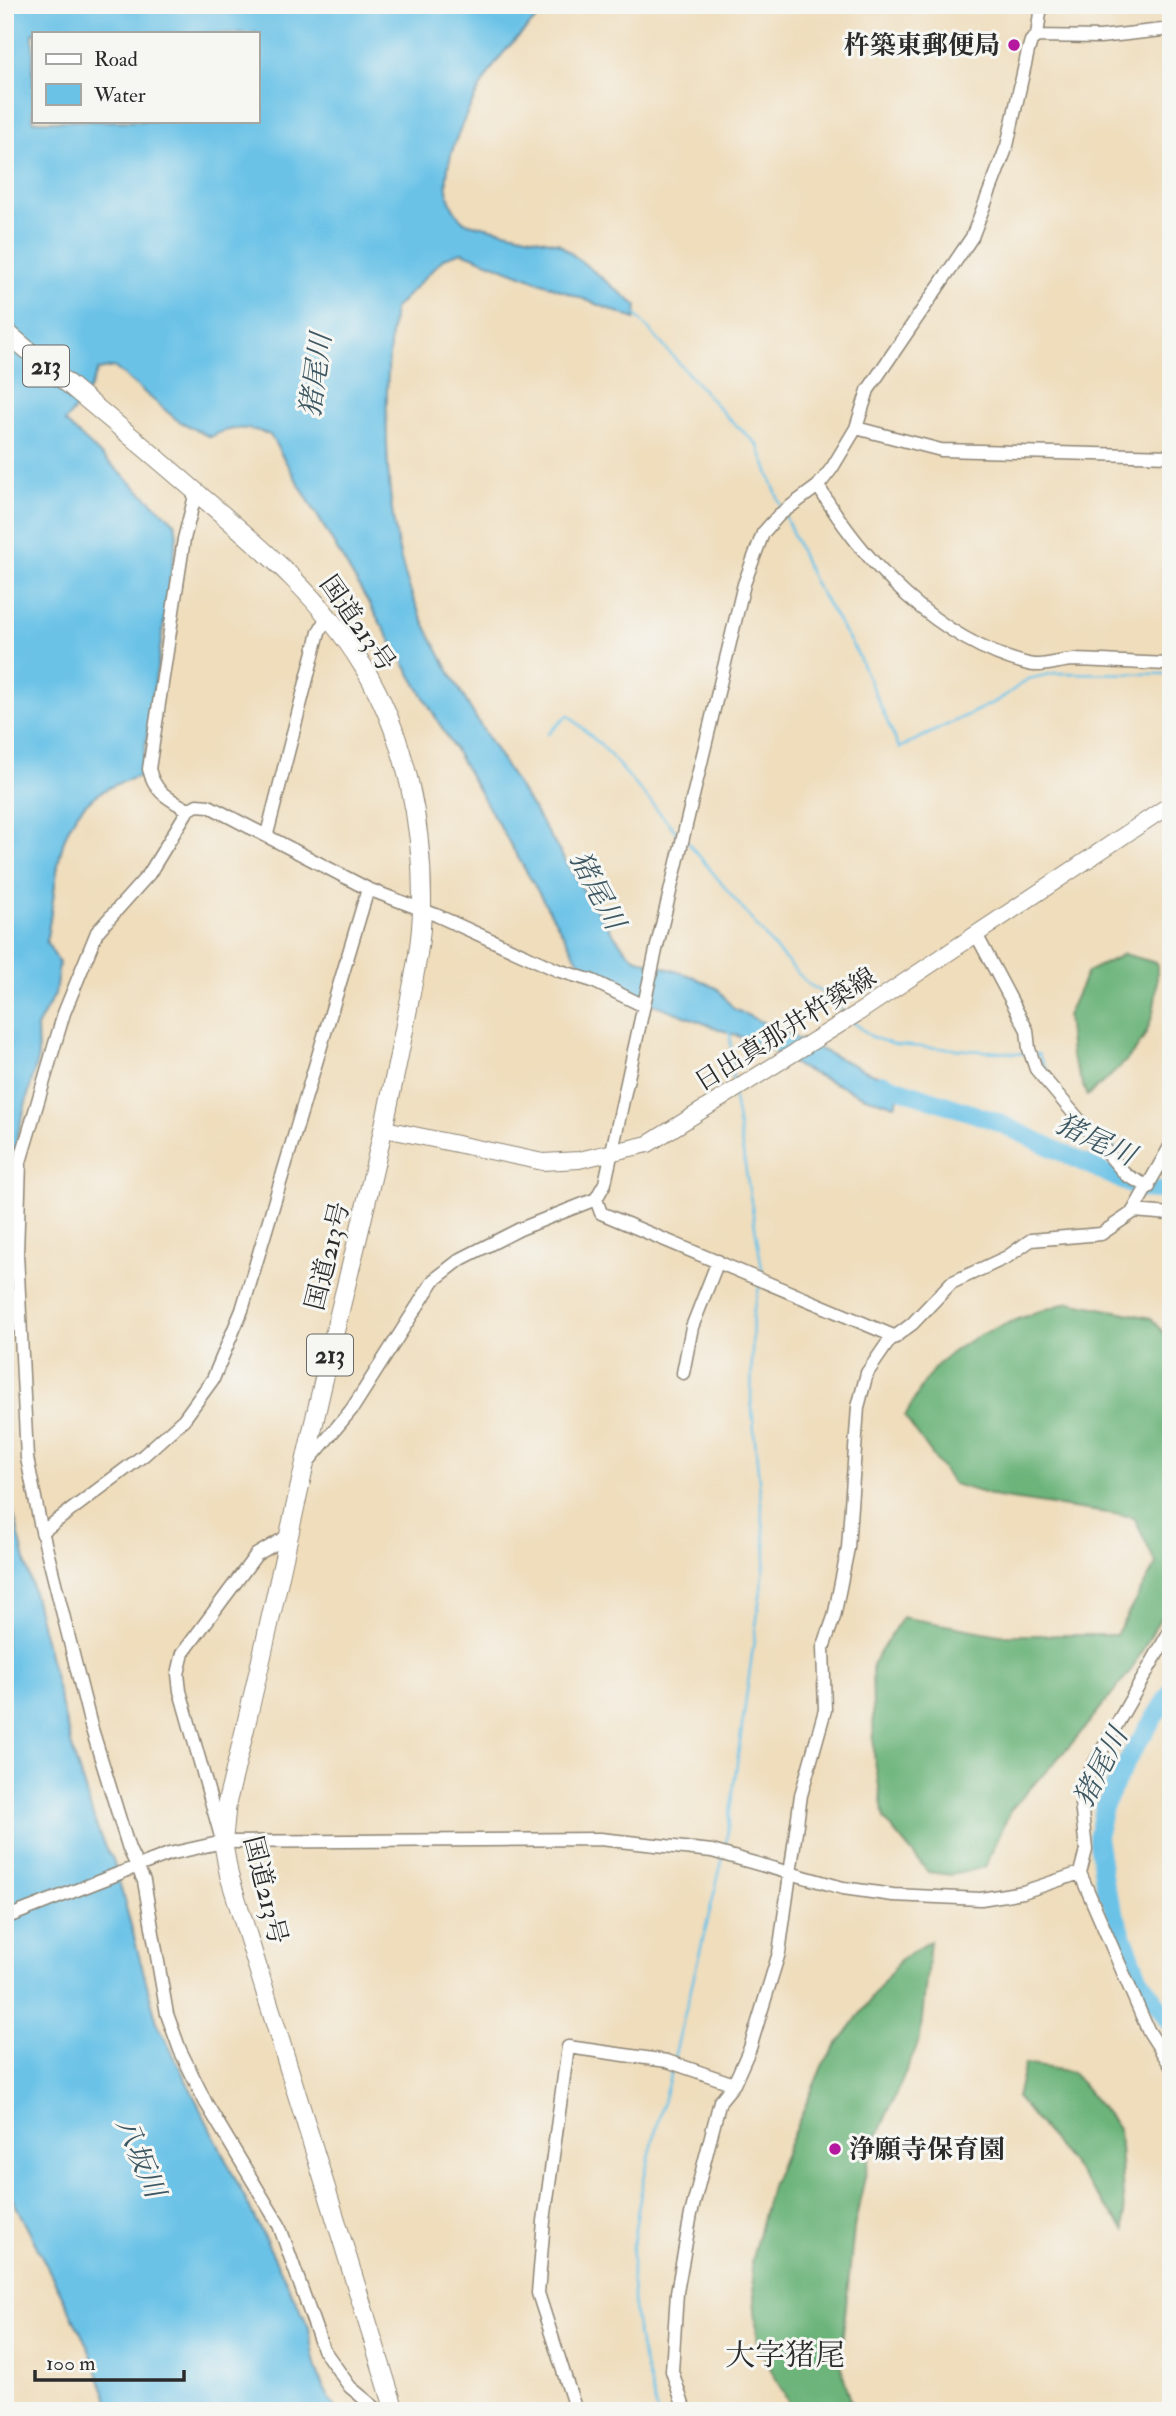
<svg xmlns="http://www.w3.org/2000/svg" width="1176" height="2416" font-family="'IM FELL Double Pica','Noto Serif JP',serif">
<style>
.forest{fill:#6cb47a;stroke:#4c7052;stroke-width:2}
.water{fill:#6ac2e7;stroke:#4a7689;stroke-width:2;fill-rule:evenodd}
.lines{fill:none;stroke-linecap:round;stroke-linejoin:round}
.stream{stroke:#6ac2e7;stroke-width:2.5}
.river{stroke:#6ac2e7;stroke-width:18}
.minor-casing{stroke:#8d8474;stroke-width:15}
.major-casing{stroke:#8d8474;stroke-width:18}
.highway-casing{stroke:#8d8474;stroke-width:20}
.minor{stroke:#fff;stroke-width:12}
.major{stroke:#fff;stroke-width:16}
.highway{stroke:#fff;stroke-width:18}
.poi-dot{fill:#b5179e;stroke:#f6f6f2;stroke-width:2.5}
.labels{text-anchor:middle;stroke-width:6;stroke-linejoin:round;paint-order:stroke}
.shield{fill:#f6f6f2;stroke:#686867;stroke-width:2}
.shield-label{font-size:24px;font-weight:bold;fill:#2b2b2b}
.poi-label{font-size:26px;font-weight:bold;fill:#2b2b2b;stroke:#f6f6f2;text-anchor:end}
.street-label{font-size:26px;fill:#2b2b2b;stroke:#f6f6f2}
.water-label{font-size:28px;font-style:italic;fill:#3e5863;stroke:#f6f6f2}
.quarter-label{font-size:30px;fill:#2b2b2b;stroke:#f6f6f2}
</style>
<rect width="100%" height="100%" fill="#f6f6f2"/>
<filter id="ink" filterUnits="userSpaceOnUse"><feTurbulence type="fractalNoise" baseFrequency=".0143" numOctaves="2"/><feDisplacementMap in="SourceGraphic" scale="14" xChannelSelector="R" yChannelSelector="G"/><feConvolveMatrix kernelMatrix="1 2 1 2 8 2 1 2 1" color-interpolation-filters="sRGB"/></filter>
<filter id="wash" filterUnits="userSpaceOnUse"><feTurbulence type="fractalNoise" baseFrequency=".00686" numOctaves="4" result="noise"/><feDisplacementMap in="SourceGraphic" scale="28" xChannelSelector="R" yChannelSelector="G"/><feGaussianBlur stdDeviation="1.57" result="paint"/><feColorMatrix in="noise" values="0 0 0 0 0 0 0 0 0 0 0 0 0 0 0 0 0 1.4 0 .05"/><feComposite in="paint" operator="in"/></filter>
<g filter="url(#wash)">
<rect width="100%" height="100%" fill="#efddbc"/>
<path class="forest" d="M1124,954L1157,963C1158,1036 1140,1051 1087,1096L1071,1055L1067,1016L1087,972Z
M1069,1302L1151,1318L1171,1341V1599L1132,1669L1074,1741L1011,1809L985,1867L951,1875L928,1872L884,1819L874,1755L872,1665L902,1617L1000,1635H1116L1156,1564L1134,1517L997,1497L953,1484L905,1417C913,1403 920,1387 930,1374C957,1336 1026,1316 1069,1302Z
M930,1941L920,2039L870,2153L854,2228L840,2364L854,2411H793L758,2345L751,2262L771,2186L823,2064L900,1960Z
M1025,2064L1072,2072L1119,2129L1125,2230L1017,2097Z"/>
<path class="water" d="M5,5H551C536,20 519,35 505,51C481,80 443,151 447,189C449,203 455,212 464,222L558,243L637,306L635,319L462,252L444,258L394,309C382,397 381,530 419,612C451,680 492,746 533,809C563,856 591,907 626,950L635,958L694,977L718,989L734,1009L866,1071L904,1085L895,1105L865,1097L799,1067L764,1046L640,999L636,994L588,971L580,963L270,435C248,426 231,426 210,437L177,420L114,367L98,370L87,394L65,422L175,523L177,535L141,776C47,799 63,865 46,941L59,963L55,994L37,1027L38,1057L17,1137L5,1287ZM33,33H257V121H33Z
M5,1327L8,1492L75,1759C85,1785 97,1842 113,1859L157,2022L309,2327C312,2361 318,2383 338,2411H112L88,2347L5,2184Z"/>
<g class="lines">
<path class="stream" d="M635,314L727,417L758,445L781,506
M785,516L813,580L857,653L899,748L999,700L1028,679L1055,673L1171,674
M548,734L568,715L603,747L678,834
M686,840L778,952L808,984L829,996L846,1014
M853,1022L872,1037L895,1045L1027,1054
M730,1032L733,1085
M1034,1054H1038L1051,1078
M734,1098L763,1275
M1096,1132L1110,1141L1126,1166
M725,1850L766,1553L751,1399L753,1312L760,1284
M674,2058L723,1857
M657,2411C645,2367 633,2325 632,2279C630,2215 656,2131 672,2068"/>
<path class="river" d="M882,1083L995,1121L1140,1189L1171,1191
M1171,1691L1128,1759L1104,1807L1097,1837L1105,1887L1139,1977L1171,2024"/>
</g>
</g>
<g filter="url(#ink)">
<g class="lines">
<g class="minor-casing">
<path id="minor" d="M1037,36L1100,37L1171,29
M856,428L941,450L1171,456
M818,486C864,563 938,641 1028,664C1041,668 1060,660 1075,660C1107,661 1139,663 1171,664
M188,810C168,798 155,793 149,769L184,539L196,492
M267,834L319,632L327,616
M976,934L1027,1030L1029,1049L1036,1069L1126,1175L1149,1187
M596,1199L601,1213L896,1337
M1133,1211L1171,1214
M683,1373L692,1327L718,1261
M307,1463L352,1409L434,1280L461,1259L520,1229L596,1199L605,1183L656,950L744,584L763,533L779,515L818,486L832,468L856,428L868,390L972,237L1007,146L1028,51L1031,41L1037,36L1041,5
M42,1532L144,1455L184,1419L213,1379L242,1310L368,889
M1171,1629L1089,1773L1081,1803L1086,1850L1080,1873L1148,2030L1171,2066
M220,1833L180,1691L178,1674L183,1653L256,1555L288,1536
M5,1918L169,1854L223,1842L600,1839L712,1851L843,1888L893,1895L981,1899L1023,1892L1080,1873
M379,2411L350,2387L323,2349L279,2225L206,2103L180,2050L167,2014L144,1881L129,1849L91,1726L40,1523L27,1458L17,1253L20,1162L64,1013L97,932L149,874L188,810L197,805L209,806L368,889L436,915L557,970L593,981L644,1006
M576,2411L538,2293L544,2221L568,2047L667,2061L734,2084
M685,2411L672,2371L677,2292L691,2214L720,2101L734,2084L750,2048L779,1953L801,1795L825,1710L823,1648L834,1617L848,1548L858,1407L867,1373L889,1341L912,1324L951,1283L1007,1257L1031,1240L1101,1234L1132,1213L1171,1145"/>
</g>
<g class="major-casing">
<path id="major" d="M385,1129L543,1162L579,1160L648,1144L858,1013L1171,804"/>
</g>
<g class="highway-casing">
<path id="highway" d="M5,331C71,387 138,441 203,498C263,549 322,598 363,666C406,737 423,824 422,906C422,947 411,990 404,1030C386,1123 364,1214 341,1306C301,1471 269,1638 227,1802L223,1842L229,1875L395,2411"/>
</g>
<use href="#minor" class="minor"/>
<use href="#major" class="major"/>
<use href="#highway" class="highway"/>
</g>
</g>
<g class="poi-dot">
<circle cx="1014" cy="45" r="7"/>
<circle cx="835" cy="2149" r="7"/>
</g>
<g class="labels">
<g class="shield">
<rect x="23" y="345.5" width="46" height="41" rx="5"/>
<rect x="307" y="1334.5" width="46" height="41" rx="5"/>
</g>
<g class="shield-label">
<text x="46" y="374">213</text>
<text x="330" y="1363">213</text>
</g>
<g class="poi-label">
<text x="1000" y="54">杵築東郵便局</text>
<text x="849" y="2158" text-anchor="start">浄願寺保育園</text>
</g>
<g class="street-label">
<text transform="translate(358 623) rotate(55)" y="9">国道213号</text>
<text transform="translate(785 1029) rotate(-32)" y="9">日出真那井杵築線</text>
<text transform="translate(327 1256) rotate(-76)" y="9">国道213号</text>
<text transform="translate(266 1890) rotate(76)" y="9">国道213号</text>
</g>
<g class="water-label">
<text transform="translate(315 375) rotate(-82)" y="10">猪尾川</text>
<text transform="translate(598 890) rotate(62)" y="10">猪尾川</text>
<text transform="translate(1096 1139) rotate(25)" y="10">猪尾川</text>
<text transform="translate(1100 1767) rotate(-63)" y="10">猪尾川</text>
<text transform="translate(141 2157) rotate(67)" y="10">八坂川</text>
</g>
<g class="quarter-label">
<text x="785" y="2365">大字猪尾</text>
</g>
</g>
<rect width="1176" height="2416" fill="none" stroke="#f6f6f2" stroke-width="28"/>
<rect x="32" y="32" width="228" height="91" fill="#f6f6f2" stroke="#a5a5a2" stroke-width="2"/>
<rect x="46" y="54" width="35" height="10" fill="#ffffff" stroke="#a5a5a2" stroke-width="2"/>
<text x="94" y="66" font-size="21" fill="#2b2b2b">Road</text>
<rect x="46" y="84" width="35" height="21" fill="#6ac2e7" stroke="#a5a5a2" stroke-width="2"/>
<text x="94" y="102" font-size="21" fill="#2b2b2b">Water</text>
<path d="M35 2370v10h149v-10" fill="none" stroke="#2b2b2b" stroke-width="3.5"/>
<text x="46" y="2370" font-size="21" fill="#2b2b2b" stroke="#f6f6f2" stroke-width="5" paint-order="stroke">100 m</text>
</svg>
